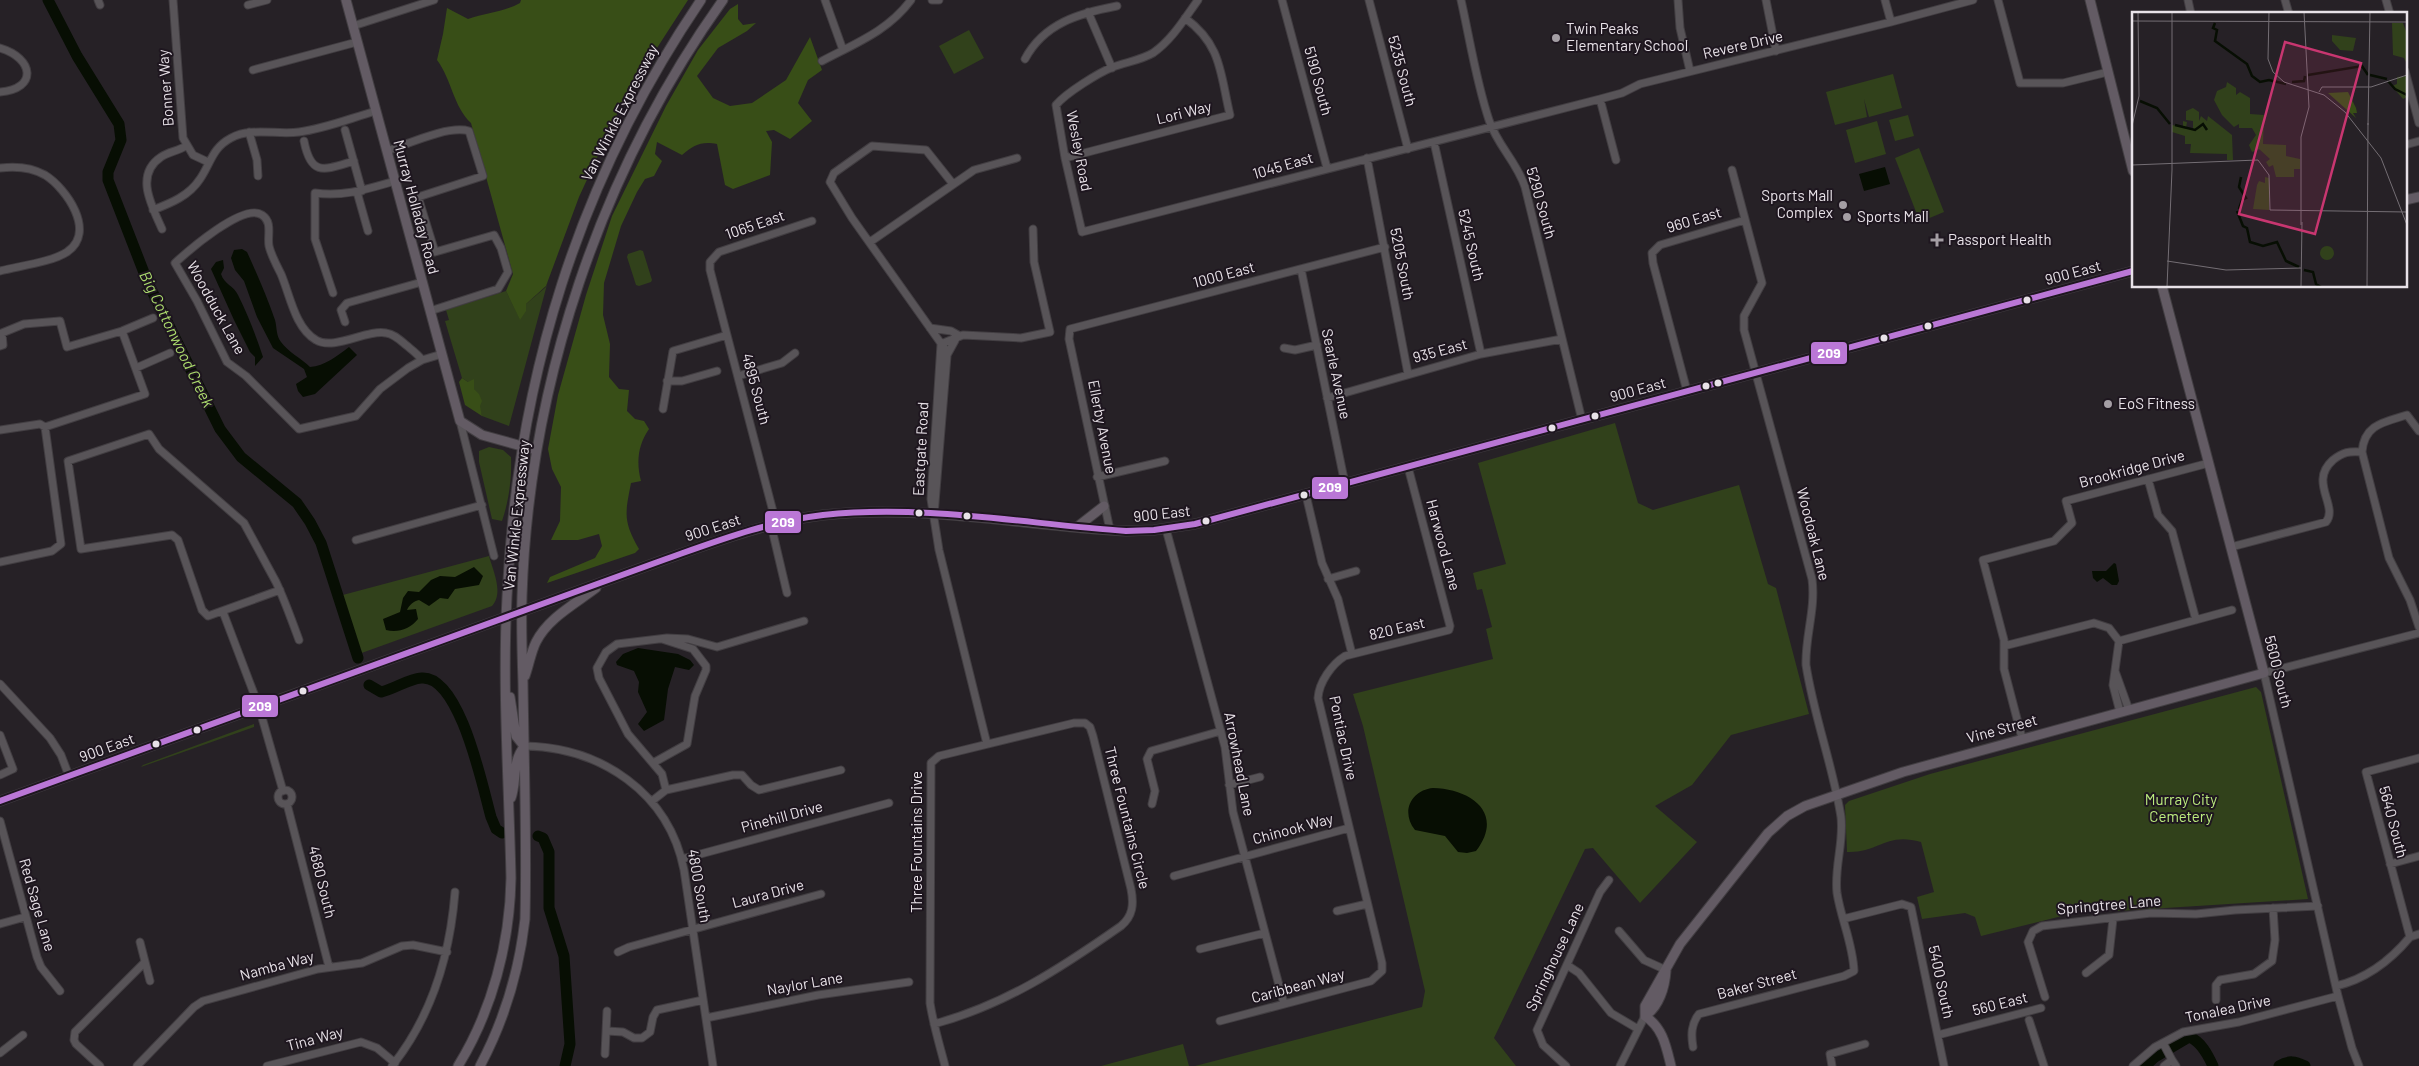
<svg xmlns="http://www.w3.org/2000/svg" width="2419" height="1066" font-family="Barlow,sans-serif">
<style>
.green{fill:#31411b}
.forest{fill:#384e17}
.water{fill:#070e03}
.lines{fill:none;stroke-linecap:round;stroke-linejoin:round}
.river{stroke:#070e03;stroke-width:11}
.minor-casing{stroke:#423e42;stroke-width:9}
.major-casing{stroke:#423e42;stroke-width:11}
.minor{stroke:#585458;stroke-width:7}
.major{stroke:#635b64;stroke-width:9}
.bus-1-casing{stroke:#1e161f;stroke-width:10}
.bus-1{stroke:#ba77d6;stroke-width:6}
.poi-dot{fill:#a49ea4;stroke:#1e161f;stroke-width:2}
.bus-dot{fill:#e8e2e8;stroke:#1e161f;stroke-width:2}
.labels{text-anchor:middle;stroke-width:4;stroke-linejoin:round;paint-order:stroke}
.poi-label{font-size:15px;fill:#e8e2e8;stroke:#1e161f;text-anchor:start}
.street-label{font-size:15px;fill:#e8e2e8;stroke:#1e161f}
.park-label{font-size:15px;fill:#bdee7f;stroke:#1e161f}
.water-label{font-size:16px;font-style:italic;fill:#abdb6d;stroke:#1e161f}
.inset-river{fill:none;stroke:#070e03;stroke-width:2.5}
.inset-road{fill:none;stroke:#746e74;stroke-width:1}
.view{fill:#c83670;fill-opacity:0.15;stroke:#c83670;stroke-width:2.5}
.inset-edge{fill:none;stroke:#e8e2e8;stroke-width:2.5}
.line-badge{stroke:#1e161f;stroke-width:2}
.badge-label{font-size:14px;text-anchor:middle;font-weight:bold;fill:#fff}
</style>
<rect width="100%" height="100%" fill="#262126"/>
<path class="green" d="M969,30L984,58L954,74L939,46Z
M1893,74L1902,108L1869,117L1864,99L1867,117L1835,125L1826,92Z
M1908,115L1914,136L1895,141L1889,120Z
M1877,121L1886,154L1855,163L1846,130Z
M1919,148L1944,212L1920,222L1895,158Z
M640,250L643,251L652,280L651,282L639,286L636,285L627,257L628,254Z
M548,281L509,426L482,416L474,389L468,382L462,378L445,321L449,320L446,310L506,291L520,319L526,304L546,287Z
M1615,423L1638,503L1653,510L1739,485L1768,584L1776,588L1809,714L1731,735L1692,785L1655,806L1697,842L1640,903L1593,848L1585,849L1494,1038L1516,1066H1195L1422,1007L1425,991L1363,726L1353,694L1493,659L1486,629L1492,627L1482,589L1477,590L1473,573L1506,564L1478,463Z
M489,447L503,450L511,457C512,477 509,501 502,521L492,519L479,462V451Z
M489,556C493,571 504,593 492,606L356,655L339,596Z
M2256,687L2261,692L2308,899L2118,911L2095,904L2066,915L1981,936L1975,917L1965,913L1922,919L1917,897L1934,892L1921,842C1885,832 1880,853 1847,852L1845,805L1849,801L1930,774Z
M254,724V727L141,767L143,765Z
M1183,1044L1189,1066H1101Z"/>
<path class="forest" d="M521,0H688L624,99L579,197L546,286L526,304V311L520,320L506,291L513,274L471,123C453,106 452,80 437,60L443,34L447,8L468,19C486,13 504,12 520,3Z
M738,4V19L743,25L756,23L747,31L718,48L697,76L713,98L730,106L752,103L786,80L810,37L822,70L808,80L798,103L812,121L790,139L774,130L766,131L772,142L770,175L733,189L725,185L717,144C701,141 694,145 682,155L657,142L655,154L662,161L654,176L645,179L637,192L621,226L604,283L603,315L610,344L609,377L619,389L629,390L627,411L635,419L644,421L649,429C638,445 636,462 641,481L631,483C625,514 623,521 639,549L635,553L547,583L550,577L595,558L602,546L599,534L578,540H551L560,521L561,487L552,469L548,449L558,395L586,295L612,216L666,106L698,50L730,9Z
M462,378L468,382L474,379V389L479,394L482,401L480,406L482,416L465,405L459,382Z"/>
<path class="water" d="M1885,167L1890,184L1864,191L1859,174Z
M242,249L247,252C257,274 267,297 275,320C277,327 276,336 281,342C288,352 301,358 310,367C325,366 337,356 349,347L357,355L315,394L303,397L298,391L296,384L307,377L304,369L273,348L257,317L244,281L235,270L231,258L234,250Z
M223,260L224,268L221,274C224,284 234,286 238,295C248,315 256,336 263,357L255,366V357L250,352L234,320L211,269L216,262Z
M2114,563L2116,564L2119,581L2117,585H2112L2103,578L2097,582L2093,578L2092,571H2106Z
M474,567L483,576L479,585L455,589L448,599L440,598L429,606L419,600C414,601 409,605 407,610L416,609L418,619C410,629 398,633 386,630L383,619L400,612L403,598L408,591L419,592L431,580L440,576L455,577Z
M638,648L678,654L690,660L694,665L689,670L675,667L668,689L664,720L644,731L638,724L647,712L638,692L639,682L634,671L617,665L616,662L623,654Z
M1433,788C1471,789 1505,813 1476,851L1467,853L1458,852L1445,836L1415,830C1400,811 1412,790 1433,788Z"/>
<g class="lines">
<path class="river" d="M48,0L77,56L119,124L121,140L108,172V180L148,283L220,429L241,457L297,503L310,522L321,543L358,658
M369,685L381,692C395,689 408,679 421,678C460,674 483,789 491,817L496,829L502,833
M538,836L543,838L549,852V908L564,956L570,1044L565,1066
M2145,1066L2155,1057L2189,1037C2201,1041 2208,1055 2213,1066
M2279,1066C2289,1060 2295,1061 2305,1066"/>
<g class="minor-casing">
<path id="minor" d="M98,0L100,5
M173,0L183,138L193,155L208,162
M825,0L843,50
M932,0H939
M1198,0C1185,18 1172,40 1153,53C1141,60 1127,62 1113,67C1098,73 1066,93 1056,105L1065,158L1082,232L1600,99L1622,93L1640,84L1891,22L1973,0
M1282,0L1327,168
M1369,0L1408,149
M1461,0C1470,40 1476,81 1489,120C1497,145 1517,162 1525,187L1582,420
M1678,0L1680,28L1690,71
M1766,0L1776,51
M1885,0L1891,22
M1998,0L2020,83H2063L2108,72
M2188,0L2191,14
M2285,0L2289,14
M2386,0L2390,14
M248,5L267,0
M1088,12L1112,68
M353,26L434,0
M0,48C34,58 38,89 0,92
M1025,59C1044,23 1080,13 1117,6
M822,61C856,43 888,31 911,0
M253,70L357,42
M2405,71L2419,123
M1600,99L1616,160
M345,130L362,191
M249,132L257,160L258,176
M304,141C311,177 324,170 354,161
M1434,142L1481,354
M2405,145L2419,141
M387,151C408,144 448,125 469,131L483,176L418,197L435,252L494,235L501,248L508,272L498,289L430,311
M1065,158L1230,115C1220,73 1222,45 1185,18
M1367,158L1408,374
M0,168C16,166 31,167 45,175C66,188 97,232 67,252C52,262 19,266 0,271
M357,192L368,231
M153,210C171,203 189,196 200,179C211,163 212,148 231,138C251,127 277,135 299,132C324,129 351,118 376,111
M162,229C152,206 134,175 161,157C168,152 178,151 186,146
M870,242L974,170L1017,158
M1301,269L1345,484
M333,293L315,239V193C344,197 367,189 395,181
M345,322L341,310L347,303L422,282
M930,328L951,331L958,335L947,355
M941,344L931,499L939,550L987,744
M941,344L963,335L1021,338L1050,332L1034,262L1033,229
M0,346L3,345L2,333L24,324L60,321L67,347L122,331L153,318
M1284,348L1295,350L1317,345
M422,360C418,354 412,350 406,345C400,340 394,334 386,333C367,329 334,351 316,340C295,328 290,295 281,274C277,266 271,255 269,246C267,236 273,222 262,215C244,202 188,251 175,263L197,301L227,362L246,376L299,429L356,416L380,389L408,368L422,360L442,354
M136,368L170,353
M738,376L782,363L795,353
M667,381H682L717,371
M1687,391L1653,263L1652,253L1660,245L1745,220
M1327,398L1481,354L1562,339
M663,409L673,351L727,335
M460,421L494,556
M45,427L145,394L122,331
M0,430L40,424L45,427
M2419,431L2407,415C2385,422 2364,424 2362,452L2389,558L2410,600L2419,627
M1097,477L1165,461
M2148,479L2158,515L2172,531L2196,620
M1306,495L1322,563L1338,599L1352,654
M934,515L947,356L945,349L852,218L830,182L834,173L872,146L926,150L953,184
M776,523L710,270V262L719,252L812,221
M771,525L787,593
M1166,529L1225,747L1233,812L1284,1004
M1110,530L1069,339L1070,329L1385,247
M356,540L482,505
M2231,547L2326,522C2339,506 2308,482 2333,460C2343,452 2349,451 2362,452
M0,562L52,551L61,544L45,427
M1328,579L1356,571
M280,590L208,616L202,610L178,540L172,535L81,549L68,461L149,434L159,449L244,523L276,582C285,601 292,621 299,640
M223,612L259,707L283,791
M2119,641L2232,610
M2004,646L2094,623L2109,628L2119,641L2113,685L2120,712
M2115,671L2129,710
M0,684L50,738L61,755L69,776
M0,735L13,769L0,775
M2022,738L2004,669V640L1983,560L2054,541L2072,523L2066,501L2209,463
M524,746C601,747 669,793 684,870L713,1066
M653,763L687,744L695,696L706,670V666L693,649L662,639
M1229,785L1260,777
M666,790L662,774L628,734L599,678L597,668L606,652L617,644L667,638L688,639L717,647L804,621
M278 797a7 7 0 1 1 14 0a7 7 0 1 1-14 0Z
M652,801L666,790L733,775H742L751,785L759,790L841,770
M287,804L329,967
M1152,804L1155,791L1147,759L1151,751L1221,731
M0,821L37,957L41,967L60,991
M682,859L889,803
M2390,864L2419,856
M1174,876L1349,828
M1337,911L1367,904
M1843,919L1902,904L1911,907L1944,1066
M0,924L25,917
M1619,931L1644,960L1666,970
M2410,937L2366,772L2419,758
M2410,937L2419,934
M140,942L150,981
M1200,949L1265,933
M618,952L629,947L821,894
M1567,965L1579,973L1611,1013L1638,1029
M2086,973L2109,955L2113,919
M2336,986C2366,979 2390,961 2410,937
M2045,997L2028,942L2033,931L2042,926L2151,913L2196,914L2235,910L2318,906
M2216,1000V985L2220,980L2254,974L2272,961L2275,940L2273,908
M706,1018L818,995L909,982
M2029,1020L2044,1066
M1220,1021L1371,981L1382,971V963L1318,698C1319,682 1332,664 1345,656L1449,630L1450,626L1408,467
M934,1024C1005,1005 1061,968 1121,926C1133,916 1134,904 1131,889L1093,736L1090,727L1085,723H1074L939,756L931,763L930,1003C933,1023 939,1043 944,1062L945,1066
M607,1031L623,1032L634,1038H642L650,1032L653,1017L657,1010L703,1000
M1938,1035L2041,1008
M2163,1043L2172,1060
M1693,1047C1691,1035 1691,1024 1699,1014L1844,976L1854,971C1853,944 1841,919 1837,893C1834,867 1844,843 1841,817C1833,766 1814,717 1806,665C1805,636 1816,609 1812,579L1744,330V316L1762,283L1732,170
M0,1053L23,1035
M605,1054L607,1011
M100,1066L76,1044L74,1040L75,1032L145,962
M137,1066L194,1007L203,1001L318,969L362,963L402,946L413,945L447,952
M267,1066L361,1042L377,1048L395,1063
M392,1066C432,1016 450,955 455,892
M1566,1066L1543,1045L1537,1030L1600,892L1609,880
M1620,1066L1645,1016
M1832,1066L1830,1054L1865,1044
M2133,1066L2155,1047L2183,1032L2239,1022L2338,996
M2164,1066L2172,1060L2176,1066
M2359,1066L2352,1048L2338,996L2264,673L2419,633"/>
</g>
<g class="major-casing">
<path id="major" d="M346,0L460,421L482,435L536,450
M2090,0L2133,171
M2405,200L2419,197
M1077,527L1104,506
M525,676C529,665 531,652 536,642C548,618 575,604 596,588
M510,697L516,736L524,746
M511,798C517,781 512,761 524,747
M0,801L666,559C717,541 768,522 823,515C922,504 1026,526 1126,531L1154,530L1195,524L2133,271
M1645,1016V1006L1680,944L1768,833L1787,816L1805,806L1903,772L2264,673L2162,286
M1645,1016C1663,1028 1666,1046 1671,1066
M1645,1016C1659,1007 1665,987 1666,971
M458,1066C492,1011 510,943 511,878C509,785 502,690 507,597C517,379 578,181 701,0
M480,1066C505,1019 519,972 525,919C527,841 524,762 523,683C522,654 521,625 522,596C529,385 600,172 723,0"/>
</g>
<use href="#minor" class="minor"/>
<use href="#major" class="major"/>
<g class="bus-1-casing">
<path id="bus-1" d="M0,801L666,559C717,541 769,521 823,515C924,504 1026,524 1126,531L1154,530L1195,524L2133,271"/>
</g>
<use href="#bus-1" class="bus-1"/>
</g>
<g class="poi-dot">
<circle cx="1556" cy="38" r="5"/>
<circle cx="1843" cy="205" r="5"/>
<circle cx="1847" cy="217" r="5"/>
<path d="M1934.5 232.5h5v5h5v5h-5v5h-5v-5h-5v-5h5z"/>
<circle cx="2108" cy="404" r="5"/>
</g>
<g class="bus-dot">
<circle cx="2027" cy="300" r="4.5"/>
<circle cx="1928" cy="326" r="4.5"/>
<circle cx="1884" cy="338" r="4.5"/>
<circle cx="1718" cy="383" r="4.5"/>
<circle cx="1706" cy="386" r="4.5"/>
<circle cx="1595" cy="416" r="4.5"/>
<circle cx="1552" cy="428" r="4.5"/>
<circle cx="1304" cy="495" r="4.5"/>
<circle cx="919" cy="513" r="4.5"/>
<circle cx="967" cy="516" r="4.5"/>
<circle cx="1206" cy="521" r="4.5"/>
<circle cx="303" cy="691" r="4.5"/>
<circle cx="197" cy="730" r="4.5"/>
<circle cx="156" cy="744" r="4.5"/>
</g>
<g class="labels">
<g class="poi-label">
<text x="1566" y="34">Twin Peaks<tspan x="1566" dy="17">Elementary School</tspan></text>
<text x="1833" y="201" text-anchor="end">Sports Mall<tspan x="1833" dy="17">Complex</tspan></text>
<text x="1857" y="222">Sports Mall</text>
<text x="1948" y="245">Passport Health</text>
<text x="2118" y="409">EoS Fitness</text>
</g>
<g class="street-label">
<text transform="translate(1743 45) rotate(-13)" y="5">Revere Drive</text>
<text transform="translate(1402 71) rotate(75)" y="5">5235 South</text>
<text transform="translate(1318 81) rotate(75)" y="5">5190 South</text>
<text transform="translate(166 88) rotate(-94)" y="5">Bonner Way</text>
<text transform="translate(620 113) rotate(-63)" y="5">Van Winkle Expressway</text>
<text transform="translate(1184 113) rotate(-14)" y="5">Lori Way</text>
<text transform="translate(1079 151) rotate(79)" y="5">Wesley Road</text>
<text transform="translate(1283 166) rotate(-16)" y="5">1045 East</text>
<text transform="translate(1541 203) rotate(74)" y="5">5290 South</text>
<text transform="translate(416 207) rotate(75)" y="5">Murray Holladay Road</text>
<text transform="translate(1694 220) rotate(-17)" y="5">960 East</text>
<text transform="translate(755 225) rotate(-19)" y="5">1065 East</text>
<text transform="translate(1471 245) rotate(77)" y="5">5245 South</text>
<text transform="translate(1402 264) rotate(79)" y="5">5205 South</text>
<text transform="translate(2073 273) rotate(-15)" y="5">900 East</text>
<text transform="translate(1224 275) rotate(-15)" y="5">1000 East</text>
<text transform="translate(216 308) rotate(61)" y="5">Woodduck Lane</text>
<text transform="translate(1440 351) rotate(-15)" y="5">935 East</text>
<text transform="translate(1336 374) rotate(78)" y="5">Searle Avenue</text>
<text transform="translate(756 389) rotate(75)" y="5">4895 South</text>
<text transform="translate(1638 390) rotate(-15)" y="5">900 East</text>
<text transform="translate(1102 427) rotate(79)" y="5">Ellerby Avenue</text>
<text transform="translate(921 449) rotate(-87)" y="5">Eastgate Road</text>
<text transform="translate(2132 469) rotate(-15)" y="5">Brookridge Drive</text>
<text transform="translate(1162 514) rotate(-6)" y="5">900 East</text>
<text transform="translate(517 515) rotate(-84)" y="5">Van Winkle Expressway</text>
<text transform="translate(713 528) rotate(-18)" y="5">900 East</text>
<text transform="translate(1813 534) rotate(76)" y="5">Woodoak Lane</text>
<text transform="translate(1443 545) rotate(75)" y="5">Harwood Lane</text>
<text transform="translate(1397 629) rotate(-13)" y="5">820 East</text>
<text transform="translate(2278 672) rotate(76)" y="5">5600 South</text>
<text transform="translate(2002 729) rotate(-15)" y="5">Vine Street</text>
<text transform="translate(1343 738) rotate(78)" y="5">Pontiac Drive</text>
<text transform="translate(107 748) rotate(-20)" y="5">900 East</text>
<text transform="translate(1239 764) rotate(79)" y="5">Arrowhead Lane</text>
<text transform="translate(782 817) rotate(-15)" y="5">Pinehill Drive</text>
<text transform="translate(1127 818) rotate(76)" y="5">Three Fountains Circle</text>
<text transform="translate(2393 822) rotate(75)" y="5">5640 South</text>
<text transform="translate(1293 829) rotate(-15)" y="5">Chinook Way</text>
<text transform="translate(917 842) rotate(-90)" y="5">Three Fountains Drive</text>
<text transform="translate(322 882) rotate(76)" y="5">4680 South</text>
<text transform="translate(699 886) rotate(80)" y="5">4800 South</text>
<text transform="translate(768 894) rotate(-15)" y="5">Laura Drive</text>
<text transform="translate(37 905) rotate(74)" y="5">Red Sage Lane</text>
<text transform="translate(2109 905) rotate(-5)" y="5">Springtree Lane</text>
<text transform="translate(1555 957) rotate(-65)" y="5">Springhouse Lane</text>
<text transform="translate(277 966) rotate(-15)" y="5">Namba Way</text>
<text transform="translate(1941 982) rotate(78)" y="5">5400 South</text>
<text transform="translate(805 984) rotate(-10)" y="5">Naylor Lane</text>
<text transform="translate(1757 984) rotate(-15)" y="5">Baker Street</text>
<text transform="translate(1298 986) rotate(-15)" y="5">Caribbean Way</text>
<text transform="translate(2000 1004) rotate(-14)" y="5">560 East</text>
<text transform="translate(2228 1009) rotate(-12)" y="5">Tonalea Drive</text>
<text transform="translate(315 1039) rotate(-15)" y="5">Tina Way</text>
</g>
<g class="park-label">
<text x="2181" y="805">Murray City<tspan x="2181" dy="17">Cemetery</tspan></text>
</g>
<g class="water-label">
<text transform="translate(177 339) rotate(64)" y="6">Big Cottonwood Creek</text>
</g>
</g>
<g transform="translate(2132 12)">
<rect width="275" height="275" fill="#262126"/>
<path d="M260,11H271L275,22V52L272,46L261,43ZM200,23L224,26L221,39L208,38L200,29ZM275,64V85L271,87L260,74L265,72V65ZM95,70L104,76V83L108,80L118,86V102L132,103L131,132L154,133V144L168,147V157H162V165H144L141,153L137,155L134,150L138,147L127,137L120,140L117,133L124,123L120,116H107V112L102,115L90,103L82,88L85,79L94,75ZM61,96L67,100V109L69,104L75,109L76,104L100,123L101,148H95V142L58,141L59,132H53V124L40,120V113L51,115V109L55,110L54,116H61V109L54,108V99ZM133,165L137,166V198L121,197L125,173L127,169L133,171ZM188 241a7 7 0 1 1 14 0a7 7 0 1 1-14 0Z" fill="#31411b"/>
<path d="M216,80L224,96L225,101H221L224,106L196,81Z" fill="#384e17"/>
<path class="inset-river" d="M83,11L81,16L85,18L83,29L115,52L120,64L128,70L137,68L154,72M176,63L230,54L236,63M238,63L255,67M256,69L263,77L275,83M160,70L172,69L173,64M8,89L25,96L38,112M43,113L63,118L71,112L75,118M107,197L110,188L114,186L107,175L109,165M105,199L111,214L115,216L118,230L131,234L145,230L154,249L167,255M172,258L181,260L184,272L189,275"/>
<path class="inset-road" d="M137,0L136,47L141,60L152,70L192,83L213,100L249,146L275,213M0,9L275,10M187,80L190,75H239L275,63M236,113L238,0M0,114L7,84L6,0M126,148L137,163L138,198L275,200M0,153L126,148M169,213V125L177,95L172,0M35,249L94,258L169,256M35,275L40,158V0M169,275L170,210M235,275L236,111"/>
<path class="view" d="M153,30L229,51L183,222L107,202Z"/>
<rect width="275" height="275" class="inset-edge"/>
</g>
<g class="line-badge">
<rect x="1810" y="341" width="38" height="24" rx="5" fill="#ba77d6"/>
<rect x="1311" y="476" width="38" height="24" rx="5" fill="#ba77d6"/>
<rect x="764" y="510" width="38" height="24" rx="5" fill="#ba77d6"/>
<rect x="241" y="694" width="38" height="24" rx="5" fill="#ba77d6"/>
</g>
<g class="badge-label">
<text x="1829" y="358">209</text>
<text x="1330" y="492">209</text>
<text x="783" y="527">209</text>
<text x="260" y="711">209</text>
</g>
</svg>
